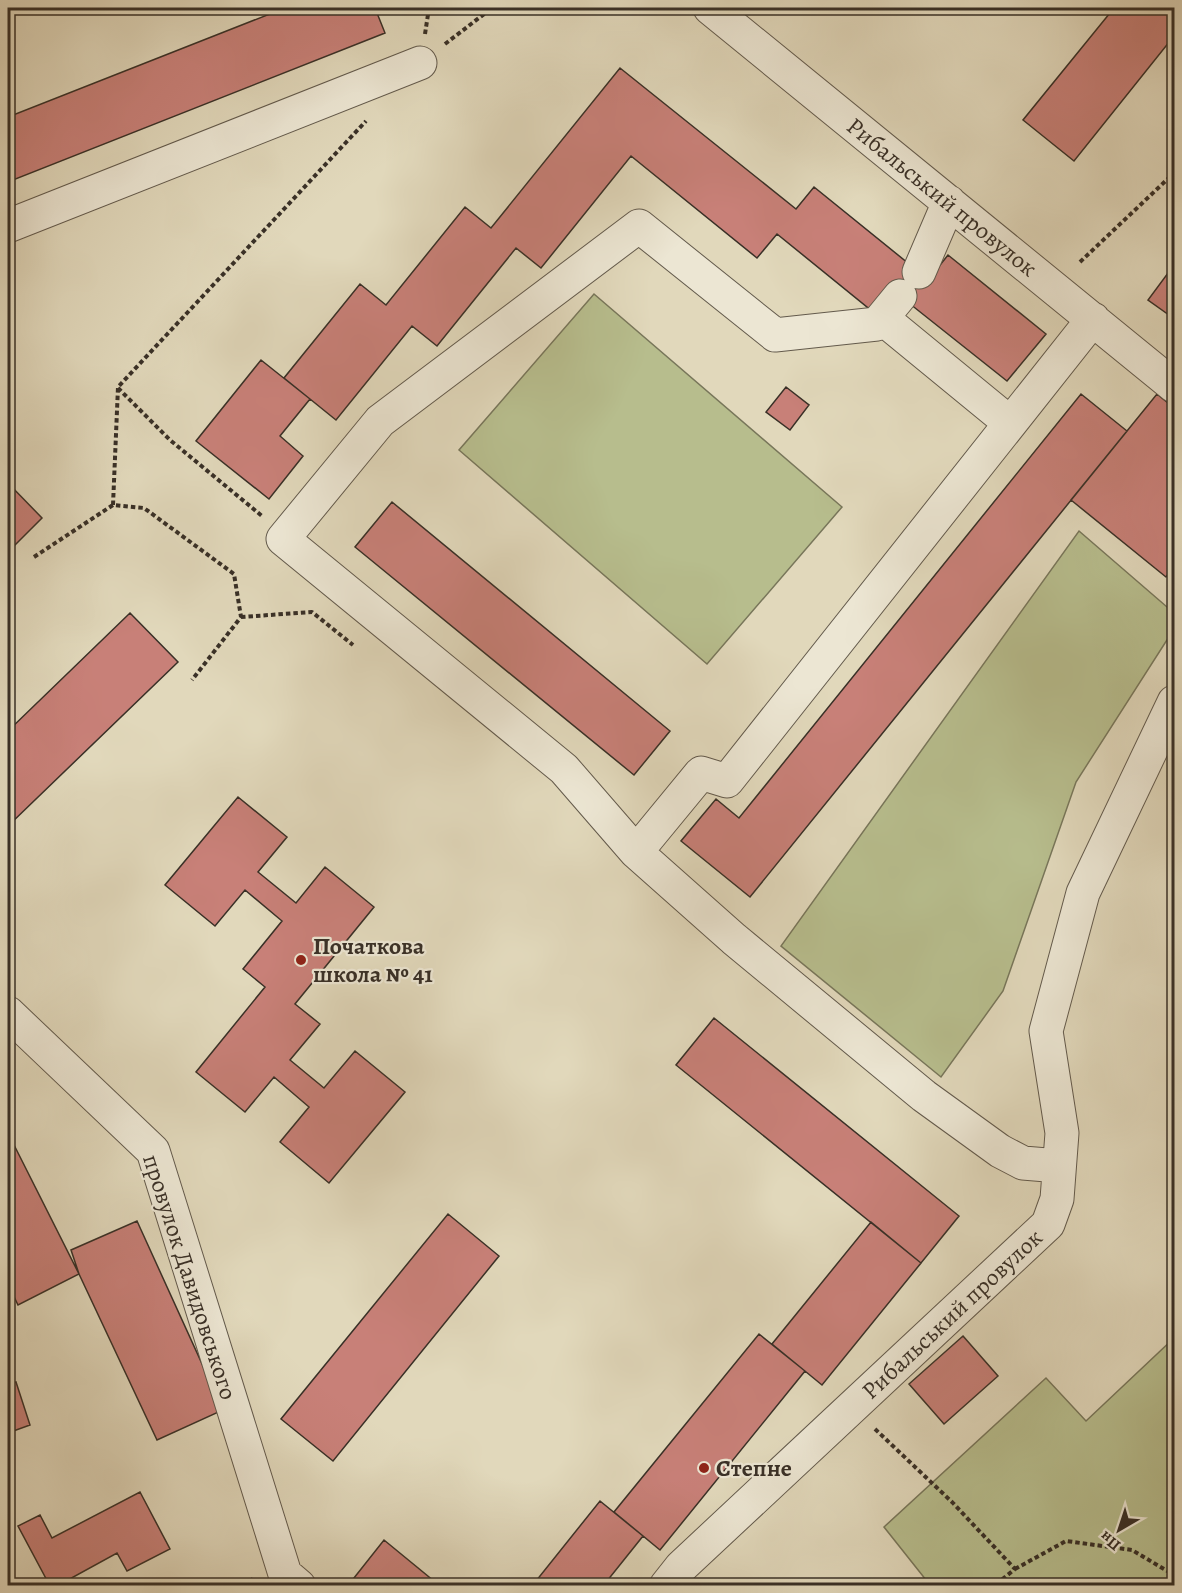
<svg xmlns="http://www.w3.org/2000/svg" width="1182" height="1593" font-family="Alegreya,serif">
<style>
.green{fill:#b7bd8d;stroke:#78765a;stroke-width:1.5}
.building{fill:#c88078;stroke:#393027;stroke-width:1.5}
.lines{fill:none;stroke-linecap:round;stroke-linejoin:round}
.minor-casing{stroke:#635a4c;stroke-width:35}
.path{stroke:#393027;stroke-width:4;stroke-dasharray:4.5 3;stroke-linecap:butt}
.minor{stroke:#ece6d3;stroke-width:33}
.poi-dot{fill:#8f2418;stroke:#ece6d3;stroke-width:2}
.labels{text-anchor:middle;stroke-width:4.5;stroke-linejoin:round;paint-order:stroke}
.street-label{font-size:24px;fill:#393027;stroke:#ece6d3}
.poi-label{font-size:24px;font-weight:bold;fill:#393027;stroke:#ece6d3;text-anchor:start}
</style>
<rect width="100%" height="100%" fill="#e1d8bb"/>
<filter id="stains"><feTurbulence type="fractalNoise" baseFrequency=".00333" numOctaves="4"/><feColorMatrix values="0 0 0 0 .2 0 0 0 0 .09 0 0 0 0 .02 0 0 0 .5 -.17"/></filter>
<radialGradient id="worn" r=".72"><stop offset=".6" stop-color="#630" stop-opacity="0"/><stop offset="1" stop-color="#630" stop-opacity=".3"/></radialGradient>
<path class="green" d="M594,294L842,507L707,664L459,450Z
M1079,531L1174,613V629L1076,782L1003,991L941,1077L781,946Z
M1174,1338V1585H930L884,1527L1046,1378L1086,1421Z"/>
<path class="building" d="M285,8H375L385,33L8,182V117Z
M1114,8H1174V36L1074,161L1023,120Z
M620,68L796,209L814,187L919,272L900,296L872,311L777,234L757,258L631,156L541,268L516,248L437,346L412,326L336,420L284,378L360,284L386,305L465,207L491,228Z
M948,255L1046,334L1007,381L900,296L919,272L929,279Z
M1168,273L1174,278V308L1169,315L1148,300Z
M261,360L310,399L280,436L303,456L269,499L196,441Z
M786,387L809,405L790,430L766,412Z
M1081,394L1127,431L750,897L681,841L716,799L739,818Z
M1157,394L1174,408V566L1166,577L1071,500Z
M8,483L42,518L8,552Z
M392,502L670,731L634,775L355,547Z
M130,613L178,662L8,826V731Z
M238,797L287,837L258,872L296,903L325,867L374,907L295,1004L320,1024L290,1060L324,1088L355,1051L405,1092L329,1183L280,1142L309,1107L274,1077L245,1112L196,1072L265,987L243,969L282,921L245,890L215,926L165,885Z
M714,1018L959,1216L921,1263L676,1065Z
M8,1133L79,1274L18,1305L8,1284Z
M448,1214L499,1256L333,1461L281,1419Z
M137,1221L223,1410L157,1440L79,1274L71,1250Z
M871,1222L921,1263L822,1385L772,1344Z
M759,1334L805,1371L660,1550L614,1512Z
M963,1336L998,1376L944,1424L909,1384Z
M16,1382L30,1425L8,1433V1384Z
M140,1492L170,1549L127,1571L117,1553L57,1586H50L18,1526L40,1515L52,1538Z
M600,1501L643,1536L603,1586H532Z
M384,1540L440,1586H353L350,1583Z"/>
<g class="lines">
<g class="minor-casing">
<path id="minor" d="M710,8L1174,386
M8,226L420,63
M919,272L949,202
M900,296L877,324L775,335L639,226L380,421L283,539L564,769L636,852L734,939L924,1096L1000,1151L1023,1163L1059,1166
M882,318L1010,423
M636,852L701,773L727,781L1093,319
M8,1013L153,1151L285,1574L299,1586
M666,1586L681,1567L1048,1224L1057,1199L1062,1133L1046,1031L1083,893L1174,702"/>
</g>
<path class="path" d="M425,34L429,8
M445,44L492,8
M1080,262L1174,173
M118,388L170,440L262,516
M113,505L118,387L366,121
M34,557L113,505L144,508L234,574L241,617L192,680
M241,617L312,612L353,645
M875,1429L952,1502L1015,1569L994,1586
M1015,1569L1066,1541L1132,1550L1174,1575
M251,1586L253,1578"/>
<use href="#minor" class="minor"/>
</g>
<g class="poi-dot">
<circle cx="301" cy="960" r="6"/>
<circle cx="704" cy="1468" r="6"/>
</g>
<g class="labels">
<g class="street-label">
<text transform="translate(942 197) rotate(39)" y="8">Рибальський провулок</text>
<text transform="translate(190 1277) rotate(72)" y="8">провулок Давидовського</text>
<text transform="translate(952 1314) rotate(-43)" y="8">Рибальський провулок</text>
</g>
<g class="poi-label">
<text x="313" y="954">Початкова<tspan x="313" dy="28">школа № 41</tspan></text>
<text x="716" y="1476">Степне</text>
</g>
</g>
<rect width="1182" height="1593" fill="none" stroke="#e1d8bb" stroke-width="30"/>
<rect x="9" y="9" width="1164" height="1575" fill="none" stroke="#393027" stroke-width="3"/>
<rect x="15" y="15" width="1152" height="1563" fill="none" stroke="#393027" stroke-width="1.5"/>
<g transform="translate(1119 1530) rotate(219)" stroke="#ece6d3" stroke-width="4.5" paint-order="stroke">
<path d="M0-4.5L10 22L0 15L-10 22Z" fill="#393027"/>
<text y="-9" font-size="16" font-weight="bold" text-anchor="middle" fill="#393027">Пн</text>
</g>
<rect width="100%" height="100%" filter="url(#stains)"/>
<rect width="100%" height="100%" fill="url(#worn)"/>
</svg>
